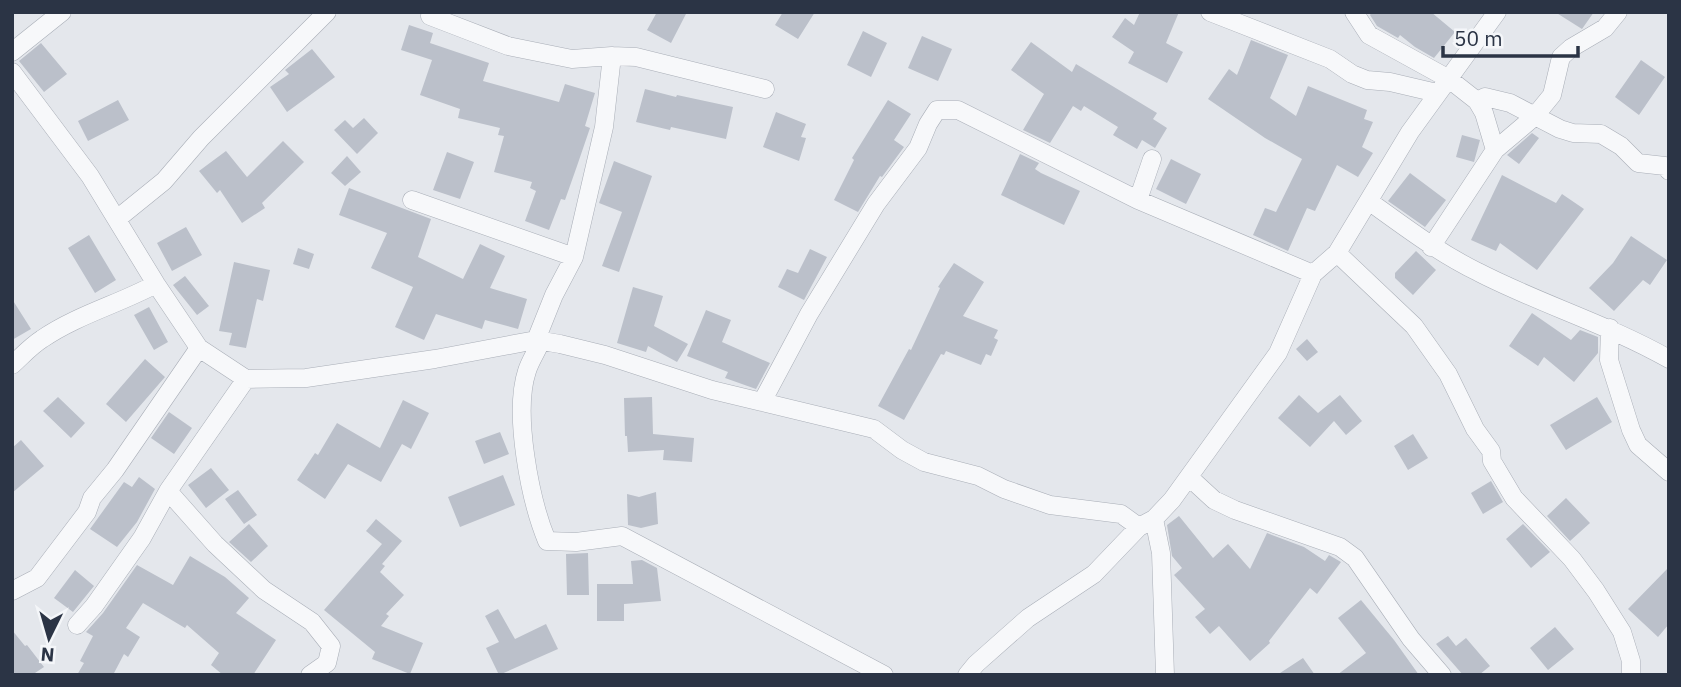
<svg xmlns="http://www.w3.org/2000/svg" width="1681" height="687" font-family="'IBM Plex Sans',sans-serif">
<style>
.building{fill:#bbc0ca}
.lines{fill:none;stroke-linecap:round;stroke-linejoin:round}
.minor-casing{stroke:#a9aeb7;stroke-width:19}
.minor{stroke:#f7f8fa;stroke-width:18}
</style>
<rect width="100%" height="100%" fill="#e4e7ec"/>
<path class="building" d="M657,12H687L671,43L647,30Z
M783,12H815L798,39L775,25Z
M1140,12H1179L1166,43L1183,52L1167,83L1128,63L1134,52L1112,37L1125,18L1134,25Z
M1372,12H1431L1455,32L1434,58L1415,47L1400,35L1398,38L1377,26L1370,15Z
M1555,12H1594L1582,29Z
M409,25L433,33L430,43L489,63L483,81L559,102L565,84L595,93L585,126L590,128L577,166L565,200L561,199L549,230L525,221L536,191L530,188L532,182L494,172L504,136L498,135L500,128L458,118L460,109L420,95L432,60L401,50Z
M863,31L887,43L871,77L847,65Z
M922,36L952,49L938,81L908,68Z
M1251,40L1288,55L1270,98L1296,116L1308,86L1367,110L1364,119L1373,122L1362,147L1373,153L1358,177L1337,165L1315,211L1307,208L1288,251L1253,235L1265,208L1276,212L1302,159L1265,138L1208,99L1229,69L1237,75Z
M1031,42L1072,72L1076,64L1157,113L1153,119L1167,128L1155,148L1142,140L1137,149L1113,135L1118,127L1084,106L1081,111L1073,106L1050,143L1023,130L1044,94L1011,70Z
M41,43L67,74L44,92L19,61Z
M312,49L335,77L287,112L270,87L289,74L285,70Z
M1641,60L1665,77L1639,115L1615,97Z
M645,89L676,97L677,95L733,107L726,139L671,127L670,130L636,122Z
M118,100L129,120L88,141L78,121Z
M888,100L911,114L894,140L904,147L882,177L880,176L858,212L834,200L854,160L852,158Z
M776,112L806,124L801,137L806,138L799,161L763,147Z
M364,118L378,133L357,154L334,130L345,120L353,128Z
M1532,133L1539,138L1519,164L1507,155Z
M1462,135L1480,140L1474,162L1456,157Z
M283,141L304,162L262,203L265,208L242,223L220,190L217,193L199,171L226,151L247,177Z
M447,152L474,162L460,199L433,190Z
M1020,154L1039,163L1035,169L1041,173L1080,191L1064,225L1001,195Z
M347,156L361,172L345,186L331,173Z
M1171,159L1201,174L1186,204L1156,189Z
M614,161L652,176L619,272L602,266L622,212L599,203Z
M1410,173L1446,200L1425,227L1388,201Z
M1502,175L1556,203L1562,194L1584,209L1537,270L1500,243L1496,251L1471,240Z
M349,188L431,219L418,257L463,279L480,244L505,256L490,288L527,299L518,329L485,320L482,329L436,314L424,340L395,327L413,287L371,268L387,233L339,215Z
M186,227L202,255L172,271L157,243Z
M89,235L116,280L95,293L68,248Z
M1631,236L1667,260L1650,285L1643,280L1614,311L1589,288L1613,263Z
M298,248L314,254L309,269L293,264Z
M810,249L827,257L804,300L778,287L787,269L798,273Z
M1416,251L1436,270L1413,295L1395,278V273Z
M234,262L270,270L263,301L257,299L246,348L229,345L232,333L219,331Z
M954,263L984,282L963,316L998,330L994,338L998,340L991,356L986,354L981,365L946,351L944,355L941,354L904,420L878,406L909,349L911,350L940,288L938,287Z
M185,276L209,306L197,315L173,285Z
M633,287L663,296L654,326L688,344L677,362L648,346L646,352L617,343Z
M12,299L31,329L12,340Z
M149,307L168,342L154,350L134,315Z
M706,310L731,320L722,342L770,363L756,389L725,378L728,372L687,356Z
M1532,313L1571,340L1580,330L1598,337V353L1574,382L1544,357L1538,366L1509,346Z
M1307,339L1318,352L1307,361L1296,349Z
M145,359L165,377L126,422L106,404Z
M1299,395L1318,413L1340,395L1362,421L1346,435L1334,421L1310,447L1278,418Z
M58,397L85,423L71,438L43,411Z
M652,397L653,434L694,438L692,462L663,460L664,450L628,452L627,436H625L624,398Z
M1597,397L1612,422L1566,450L1550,425Z
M403,400L429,413L411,449L402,444L381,482L348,464L325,499L297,480L315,453L318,455L337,423L380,448Z
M169,412L192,428L174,454L151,438Z
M500,432L509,454L484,464L475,441Z
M1413,434L1428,458L1408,470L1394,446Z
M21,440L44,466L12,493V448Z
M211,468L229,490L206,508L188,485Z
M503,475L515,505L460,527L448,497Z
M139,477L155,489L137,522L117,547L90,529L124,482L132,487Z
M1491,481L1503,502L1483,514L1471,493Z
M238,490L257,515L244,524L225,499Z
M656,492L658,524L641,528L628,525L627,494L639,497Z
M1566,498L1590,523L1570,541L1547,516Z
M1179,516L1213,558L1228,544L1250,569L1267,533L1304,547L1325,561L1329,555L1341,562L1317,594L1310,588L1269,641L1270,643L1250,661L1219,626L1210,634L1195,617L1205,609L1174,575L1182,568L1172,556L1167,525Z
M376,519L402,541L382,564L385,566L380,572L404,595L386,614L389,616L381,626L423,643L410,674L372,659L375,652L324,610L382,544L366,531Z
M249,524L268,546L251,562L229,542Z
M1523,524L1550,552L1531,568L1506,539Z
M588,553L589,595H567L566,554Z
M190,556L225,577L249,598L236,613L276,640L253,675H223L211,665L219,653L187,625L185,628L143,603L126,628L140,637L128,657L124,654L113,675H77L84,663L80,661L93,636L86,632L103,613L137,565L173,585Z
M642,560L657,568L661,601L624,604V621H597V584H633L631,561Z
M1669,567V624L1658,637L1628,609Z
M75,570L94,586L73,612L54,598Z
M1361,600L1394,640L1419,675H1337L1366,653L1338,618Z
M498,609L515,639L546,624L558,649L499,675L486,648L499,642L485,616Z
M1555,627L1574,649L1548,670L1530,648Z
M12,630L25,646L27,645L44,667L32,675H12Z
M1448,636L1456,646L1466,638L1490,666L1479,675H1463L1436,644Z
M1303,658L1315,675H1277Z"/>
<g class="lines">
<g class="minor-casing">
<path id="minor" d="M1210,12L1330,59L1352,74L1367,80L1390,82L1437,93
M1354,12L1369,35L1449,79L1477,101L1484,113L1495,150
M430,16L508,46L572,59L612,56L636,57L765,89
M12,52L62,12
M12,72L90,176L156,284L199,348L246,379L306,378L435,359L536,340L560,344L605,355L712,390L874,429L902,450L924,462L978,476L1004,489L1050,505L1121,514L1139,527
M1477,101L1485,97L1510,103L1560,129L1573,133L1601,134L1621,146L1638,163L1665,166L1669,171
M412,200L574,257L554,295L536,340
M1138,200L1152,159
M1370,202C1405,227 1439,253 1478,272C1540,304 1607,324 1669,359
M117,219L164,181L201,138L327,12
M1431,247L1495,150L1534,117L1552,95L1561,57L1571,48L1605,28L1618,12
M1337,253L1414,326L1448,374L1475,429L1491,451L1492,461L1514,498L1572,559L1596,591L1622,632L1631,661V675
M574,257L604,127L612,56
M1610,328L1609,360L1631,430L1638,445L1669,472
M541,341C537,351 530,361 527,371C513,413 530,500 547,541L576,542L622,536L884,675
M12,365C22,356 31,346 42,339C77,315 119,304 156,284
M762,402L809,314L876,204L918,148L928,124L937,110H958L1138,200L1313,274
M1189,477L1214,500L1235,510L1340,547L1355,558L1411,639L1442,675
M168,491L215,544L264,590L312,622L331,646L327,663L310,675
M1154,519L1161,553L1165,675
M12,591L37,578L87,512L92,498L115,470L199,348
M77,625L94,606L142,538L168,491L246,379
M967,675L976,664L1028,618L1094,574L1139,527L1154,519L1172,500L1278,353L1313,274L1337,253L1410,132L1497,12"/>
</g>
<use href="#minor" class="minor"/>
</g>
<rect width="1681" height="687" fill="none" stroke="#2b3445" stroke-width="28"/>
<g transform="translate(49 638) rotate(185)" stroke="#f4f6f9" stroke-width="5" paint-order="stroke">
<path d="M0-5L12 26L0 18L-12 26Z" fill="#2b3445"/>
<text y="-10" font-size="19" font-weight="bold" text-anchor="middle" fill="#2b3445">N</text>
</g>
<path d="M1443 46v10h135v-10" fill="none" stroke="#2b3445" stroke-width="3.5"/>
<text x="1454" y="46" font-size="21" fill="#2b3445" stroke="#f4f6f9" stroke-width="5" paint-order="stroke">50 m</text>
</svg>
